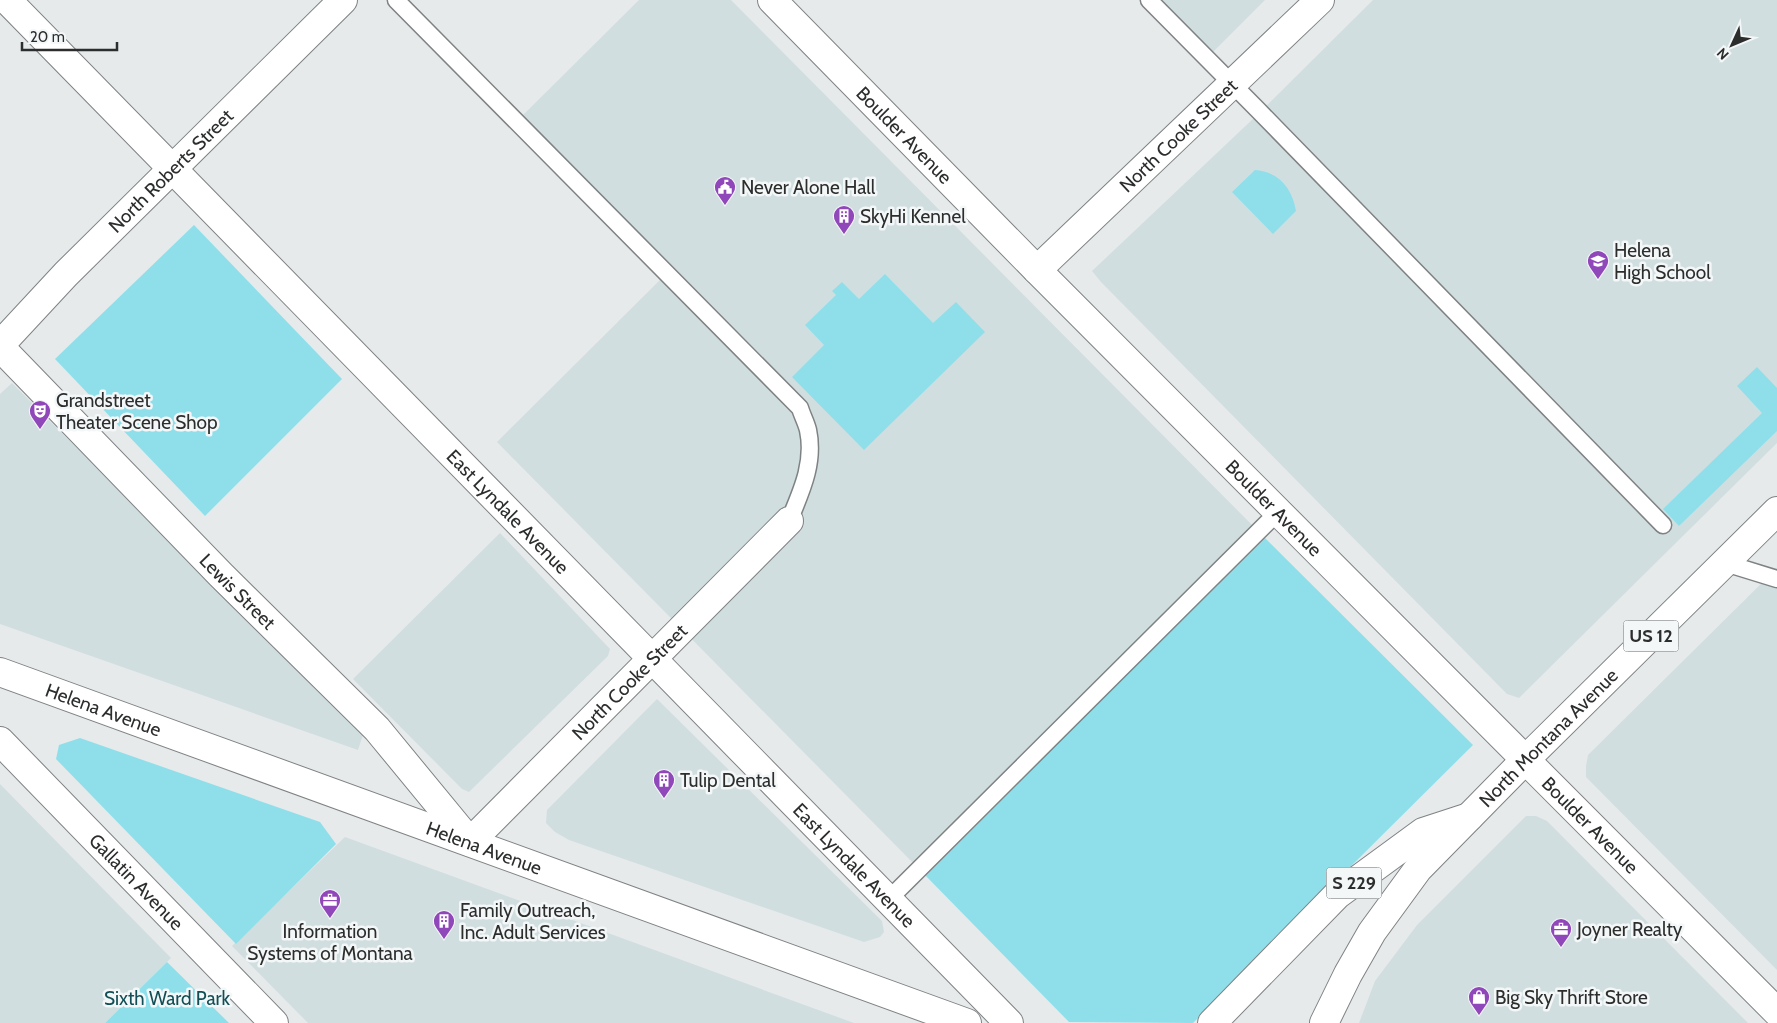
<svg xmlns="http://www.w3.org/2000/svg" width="1777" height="1023" font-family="Cabin,sans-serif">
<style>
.built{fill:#d1dee0}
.green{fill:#8fdfeb}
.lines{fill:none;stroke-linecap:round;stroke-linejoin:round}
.service-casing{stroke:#7f8283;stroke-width:19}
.minor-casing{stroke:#7f8283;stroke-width:30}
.tertiary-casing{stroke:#7f8283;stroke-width:30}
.primary-casing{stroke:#7f8283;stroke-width:30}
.trunk-casing{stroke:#7f8283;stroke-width:30}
.service{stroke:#fff;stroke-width:16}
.minor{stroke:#fff;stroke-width:28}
.tertiary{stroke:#fff;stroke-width:28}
.primary{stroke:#fff;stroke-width:28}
.trunk{stroke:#fff;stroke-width:28}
.labels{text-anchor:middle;stroke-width:5;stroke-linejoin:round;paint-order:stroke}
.shield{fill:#f4f7f8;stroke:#686a6a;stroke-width:1}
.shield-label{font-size:18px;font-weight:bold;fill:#2c2d2d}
.street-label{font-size:19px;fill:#2c2d2d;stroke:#f4f7f8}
.poi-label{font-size:19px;fill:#2c2d2d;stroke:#f4f7f8;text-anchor:start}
.park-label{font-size:19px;fill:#114e55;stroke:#f4f7f8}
</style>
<rect width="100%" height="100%" fill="#e6eaeb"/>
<path class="built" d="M639,0H731L1259,532L923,873L497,442L667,273L517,121Z
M1149,0H1265L1207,58Z
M1373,0H1777V443L1519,698L1507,694L1101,282L1092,271L1255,117Z
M12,383L363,735L358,750L0,624V394Z
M500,533L610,649L608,656L469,792L462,789L353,679Z
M1777,568V970L1586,777V766L1588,755Z
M657,699L882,921L884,932L880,937L864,942L569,840L555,832L546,823L547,810Z
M0,784L171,958L105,1023H0Z
M1526,816H1536L1547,821L1748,1023H1359L1375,981L1417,925Z
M345,837L854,1023H308L232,946Z"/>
<path class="green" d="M1255,170C1279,172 1292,188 1296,211L1273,234L1232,192Z
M194,225L342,379L205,516L55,359Z
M885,274L933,323L956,302L985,332L864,450L792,377L824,345L805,325L836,295L832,291L842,282L859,299Z
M1757,367L1777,388V431L1679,526L1663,509L1762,413L1737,386Z
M1259,532L1473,745L1193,1023L1069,1022L923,873Z
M80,738L320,822L336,844L236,944L56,759L59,745Z
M167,962L229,1023H105Z"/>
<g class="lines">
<g class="service-casing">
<path id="service" d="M396,0L800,408C802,415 806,422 808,430C815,463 801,492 789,521
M1149,0L1258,110L1663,525
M1725,563L1777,579
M888,900L1278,512"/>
</g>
<g class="minor-casing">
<g id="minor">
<path id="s1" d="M7,0L1009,1023"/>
<path id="s2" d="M772,0L1037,270L1777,1012"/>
<path id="s3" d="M1037,270L1320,0"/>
<path id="s4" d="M0,347L221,575L377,729L470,842L789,521"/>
<path id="s5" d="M0,741L274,1023"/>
</g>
</g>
<g class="tertiary-casing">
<g id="tertiary">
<path id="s6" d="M0,345L66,274L343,0"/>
<path id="s7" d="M0,672L967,1023"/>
</g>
</g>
<g class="primary-casing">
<path id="primary" d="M1212,1023L1337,895L1423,832L1469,817"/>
</g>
<g class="trunk-casing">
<g id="trunk">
<path id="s8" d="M1324,1023L1348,974L1372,932L1418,869L1525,760L1777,511"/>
</g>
</g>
<use href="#service" class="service"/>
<use href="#minor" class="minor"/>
<use href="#tertiary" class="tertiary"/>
<use href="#primary" class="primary"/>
<use href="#trunk" class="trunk"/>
</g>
<defs>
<g id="civic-pin" transform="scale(1.125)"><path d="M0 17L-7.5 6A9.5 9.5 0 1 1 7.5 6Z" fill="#9047b9" stroke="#f4f7f8"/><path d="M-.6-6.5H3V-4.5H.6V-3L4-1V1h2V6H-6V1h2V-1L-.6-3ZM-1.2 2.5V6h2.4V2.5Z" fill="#fff"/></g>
<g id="building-pin" transform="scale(1.125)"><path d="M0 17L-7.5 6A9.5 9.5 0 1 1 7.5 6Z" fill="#9047b9" stroke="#f4f7f8"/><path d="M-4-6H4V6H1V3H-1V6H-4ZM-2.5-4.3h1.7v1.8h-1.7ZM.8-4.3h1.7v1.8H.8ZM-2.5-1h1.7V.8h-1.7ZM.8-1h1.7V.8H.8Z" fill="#fff"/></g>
<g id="school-pin" transform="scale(1.125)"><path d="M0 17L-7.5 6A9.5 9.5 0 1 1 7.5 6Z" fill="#9047b9" stroke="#f4f7f8"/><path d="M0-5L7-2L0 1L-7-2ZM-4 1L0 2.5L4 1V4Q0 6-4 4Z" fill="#fff"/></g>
<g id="theatre-pin" transform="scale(1.125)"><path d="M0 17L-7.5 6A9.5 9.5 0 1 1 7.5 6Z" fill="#9047b9" stroke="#f4f7f8"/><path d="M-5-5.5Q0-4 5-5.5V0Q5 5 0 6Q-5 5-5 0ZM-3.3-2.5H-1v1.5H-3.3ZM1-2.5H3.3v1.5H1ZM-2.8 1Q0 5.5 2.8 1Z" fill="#fff"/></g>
<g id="office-pin" transform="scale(1.125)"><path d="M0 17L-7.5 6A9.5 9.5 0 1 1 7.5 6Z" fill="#9047b9" stroke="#f4f7f8"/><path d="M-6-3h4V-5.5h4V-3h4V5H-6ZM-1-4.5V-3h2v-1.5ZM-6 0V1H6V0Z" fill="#fff"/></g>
<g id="shop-pin" transform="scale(1.125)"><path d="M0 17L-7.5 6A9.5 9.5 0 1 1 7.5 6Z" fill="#9047b9" stroke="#f4f7f8"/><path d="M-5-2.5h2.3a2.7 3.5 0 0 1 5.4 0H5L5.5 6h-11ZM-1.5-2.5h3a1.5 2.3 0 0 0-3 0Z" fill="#fff"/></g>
</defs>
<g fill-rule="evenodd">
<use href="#civic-pin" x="725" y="187"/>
<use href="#building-pin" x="844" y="216"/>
<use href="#school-pin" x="1598" y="261"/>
<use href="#theatre-pin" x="40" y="411"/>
<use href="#building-pin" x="664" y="780"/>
<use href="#office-pin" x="330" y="900"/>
<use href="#building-pin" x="444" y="921"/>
<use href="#office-pin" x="1561" y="929"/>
<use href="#shop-pin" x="1479" y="997"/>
</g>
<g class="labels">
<g class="shield">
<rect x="1623.5" y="620.5" width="55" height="31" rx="4"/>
<rect x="1326.5" y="867.5" width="55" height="31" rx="4"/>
</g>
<g class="shield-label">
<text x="1651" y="642">US 12</text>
<text x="1354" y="889">S 229</text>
</g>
<g class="street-label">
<text dy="7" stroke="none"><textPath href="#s2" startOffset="189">Boulder Avenue</textPath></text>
<text dy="7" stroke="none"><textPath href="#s3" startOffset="195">North Cooke Street</textPath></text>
<text dy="7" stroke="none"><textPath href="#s6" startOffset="244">North Roberts Street</textPath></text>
<text dy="7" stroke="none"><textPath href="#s2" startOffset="714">Boulder Avenue</textPath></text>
<text dy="7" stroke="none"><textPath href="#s1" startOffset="716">East Lyndale Avenue</textPath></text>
<text dy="7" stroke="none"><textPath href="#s4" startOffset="341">Lewis Street</textPath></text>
<text dy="7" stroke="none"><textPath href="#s4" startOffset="909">North Cooke Street</textPath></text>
<text dy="7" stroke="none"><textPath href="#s7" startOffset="110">Helena Avenue</textPath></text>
<text dy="7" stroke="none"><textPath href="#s8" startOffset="366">North Montana Avenue</textPath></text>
<text dy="7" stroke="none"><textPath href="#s2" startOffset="1162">Boulder Avenue</textPath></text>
<text dy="7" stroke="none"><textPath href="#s7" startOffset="515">Helena Avenue</textPath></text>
<text dy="7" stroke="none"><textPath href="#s1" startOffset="1211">East Lyndale Avenue</textPath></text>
<text dy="7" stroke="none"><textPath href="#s5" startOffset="196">Gallatin Avenue</textPath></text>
</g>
<g class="poi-label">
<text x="741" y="194">Never Alone Hall</text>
<text x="860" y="223">SkyHi Kennel</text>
<text x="1614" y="257">Helena<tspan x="1614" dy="22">High School</tspan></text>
<text x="56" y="407">Grandstreet<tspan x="56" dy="22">Theater Scene Shop</tspan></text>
<text x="680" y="787">Tulip Dental</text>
<text x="460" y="917">Family Outreach,<tspan x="460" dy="22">Inc. Adult Services</tspan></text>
<text x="1577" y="936">Joyner Realty</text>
<text x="330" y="938" text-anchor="middle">Information<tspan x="330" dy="22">Systems of Montana</tspan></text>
<text x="1495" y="1004">Big Sky Thrift Store</text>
</g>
<g class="park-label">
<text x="167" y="1005">Sixth Ward Park</text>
</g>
</g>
<g transform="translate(1732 45) rotate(226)" stroke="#f4f7f8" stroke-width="4" paint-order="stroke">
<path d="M0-4L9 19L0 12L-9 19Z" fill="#2c2d2d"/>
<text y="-8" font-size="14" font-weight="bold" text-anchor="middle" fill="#2c2d2d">N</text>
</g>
<path d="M22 42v8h95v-8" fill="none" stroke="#2c2d2d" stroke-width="2.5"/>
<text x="30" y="42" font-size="15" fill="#2c2d2d" stroke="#f4f7f8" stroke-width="4" paint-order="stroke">20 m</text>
</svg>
